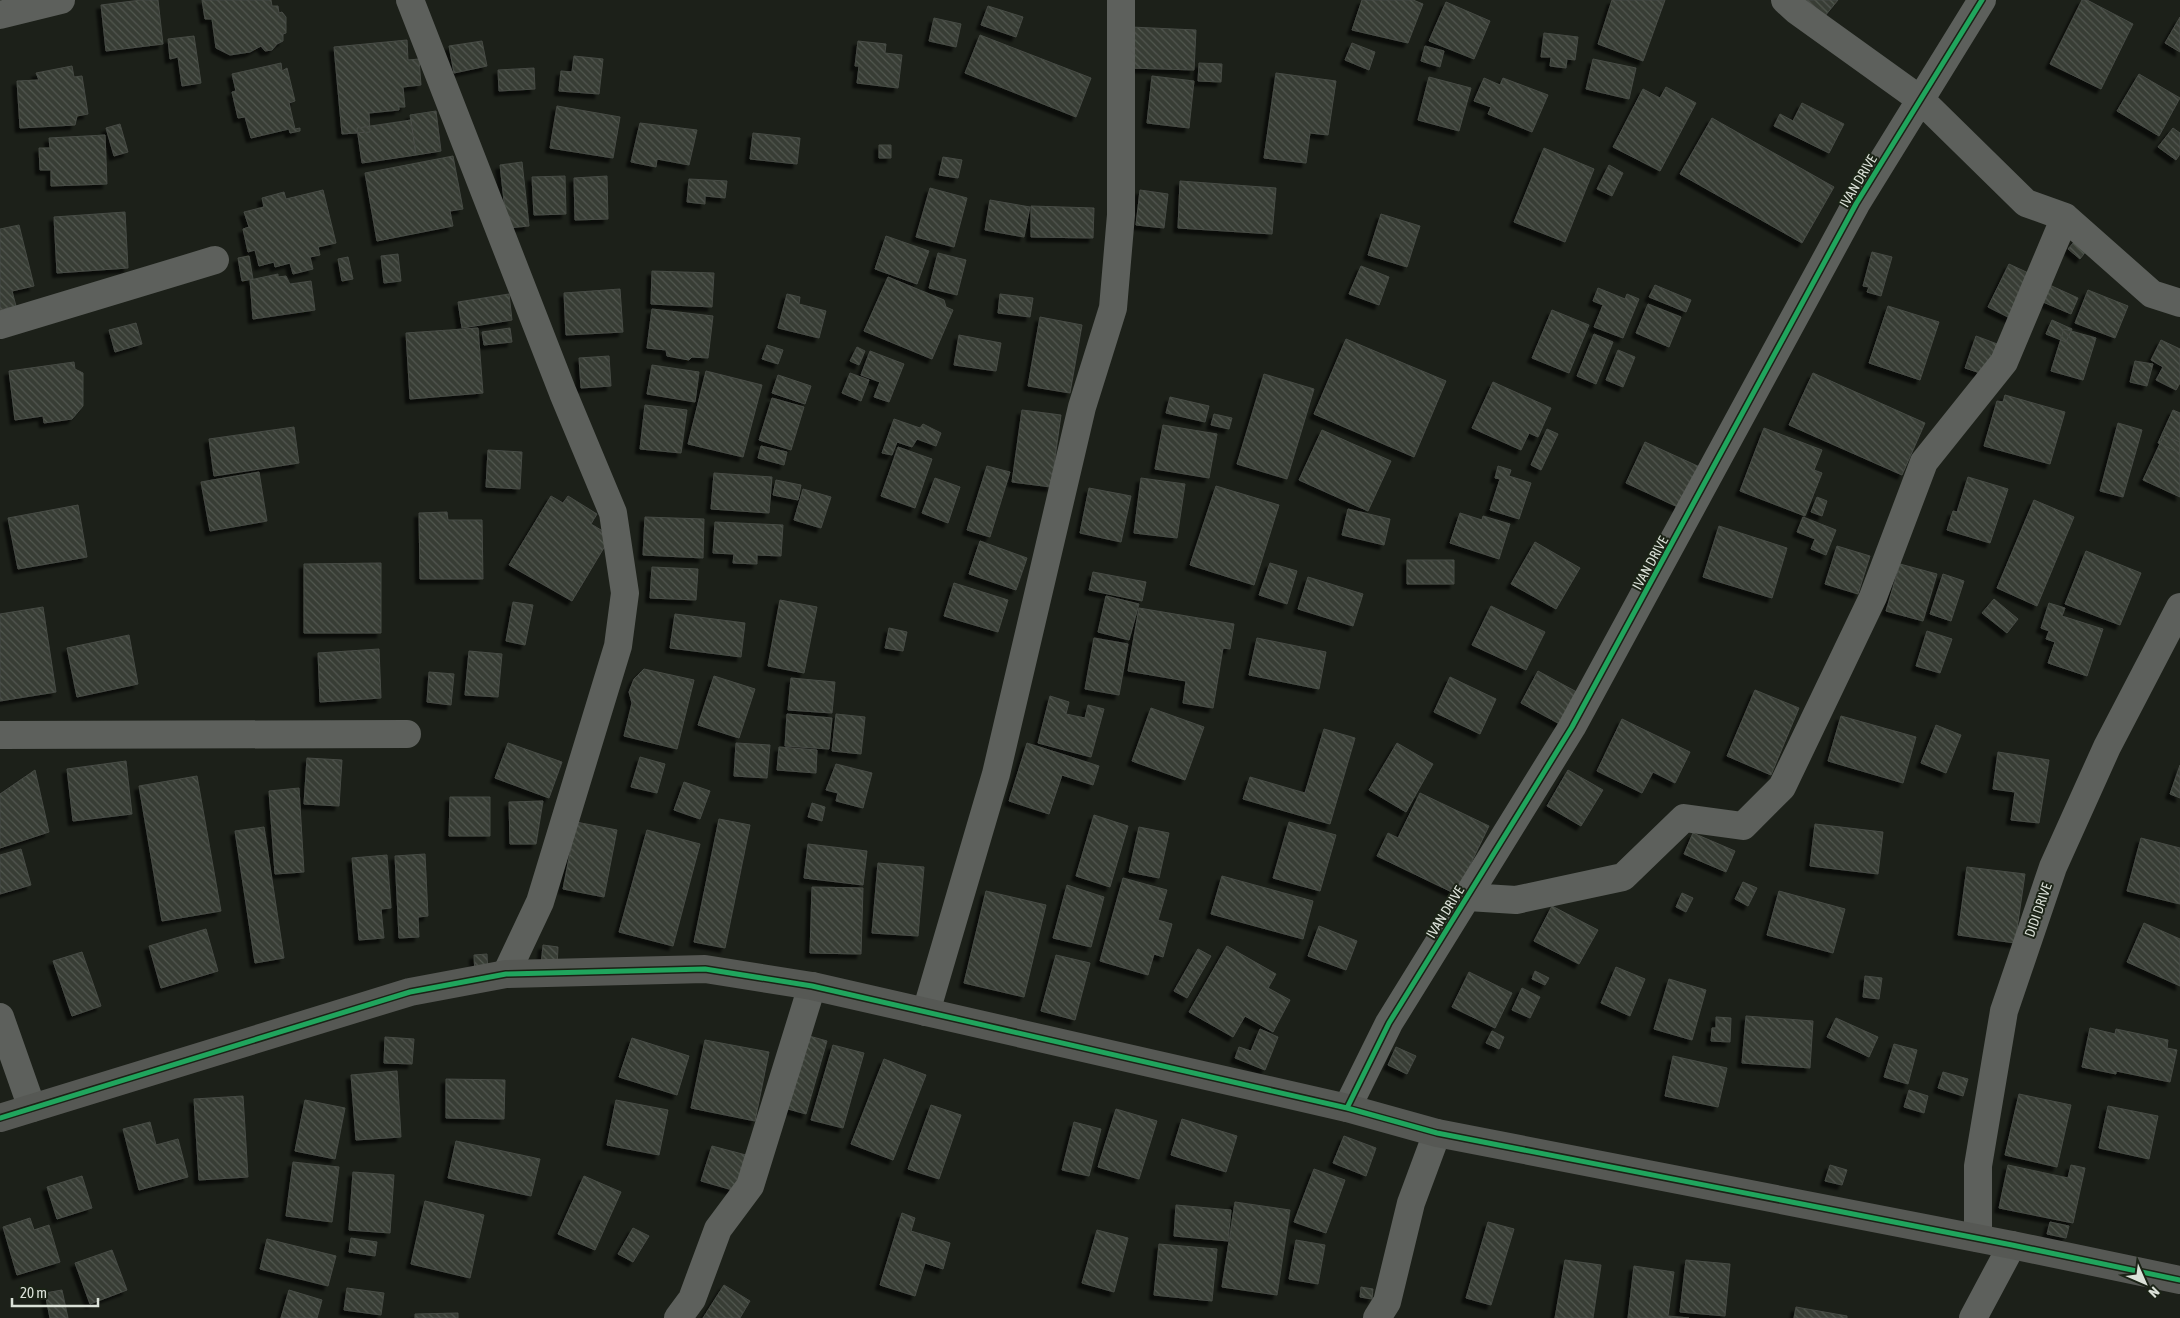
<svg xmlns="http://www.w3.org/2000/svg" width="2180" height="1318" font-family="'Asap Condensed',sans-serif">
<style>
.building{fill:url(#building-back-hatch);stroke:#474b45;filter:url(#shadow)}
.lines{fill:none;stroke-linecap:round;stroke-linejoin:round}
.street{stroke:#5d605c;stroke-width:28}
.secondary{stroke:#565854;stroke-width:28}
.cycleway-casing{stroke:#1b2316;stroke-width:8}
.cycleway{stroke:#20a55d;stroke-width:5}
.labels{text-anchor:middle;stroke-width:4;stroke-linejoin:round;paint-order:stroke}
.street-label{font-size:14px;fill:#dbe1d8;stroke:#1b2316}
</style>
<defs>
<pattern id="building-back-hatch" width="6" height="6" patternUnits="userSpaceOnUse" patternTransform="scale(1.25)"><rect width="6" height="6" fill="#373c34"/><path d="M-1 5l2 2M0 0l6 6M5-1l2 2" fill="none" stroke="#535851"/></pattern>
<filter id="shadow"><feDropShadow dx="-4.5" dy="4.5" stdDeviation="1" flood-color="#0009"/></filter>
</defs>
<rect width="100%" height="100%" fill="#1c2019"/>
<path class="building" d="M141,0H158L163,44L106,51L101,5Z
M202,0H271L272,6H278L279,13L282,12L286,17V33L283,34V41L277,44L272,50L265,51L261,46L250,52L230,55L216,48L212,19H205Z
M1362,0H1413L1423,4L1408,43L1352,30Z
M1612,0H1665L1643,61L1598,44Z
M1794,0H1838L1820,22Z
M2082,0H2087L2133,24L2101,89L2050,64Z
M1446,2L1490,21L1474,59L1429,41Z
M988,6L1023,17L1016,37L981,25Z
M2180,17V52L2165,43Z
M934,18L961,24L956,47L929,41Z
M1131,27L1196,30L1194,70L1129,68Z
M1544,33L1578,37L1575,60L1567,59L1566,68L1550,66L1551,57H1541Z
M980,35L1091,78L1076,117L965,73Z
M194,36L201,83L182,86L178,57L170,59L168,39Z
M407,40L408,60L419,59L421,85L403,87L405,107H399V110L369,113L370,132L342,134L334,47Z
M482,41L487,66L454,73L449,46Z
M858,41L886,44L885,53L902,55L898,88L857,83L859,66H855Z
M1352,43L1375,52L1369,70L1345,60Z
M1425,46L1444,51L1440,67L1421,61Z
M574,56L603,59L599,94L559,91L561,71L572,72Z
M1593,59L1636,68L1629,99L1586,89Z
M281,63L282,71L287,68L295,101L289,103L295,129L300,128V131L290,133L289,129L251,138L245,117L238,118L232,92L236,91L232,74Z
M1199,63L1222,64L1221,82L1198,81Z
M72,66L74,77L82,76L88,114L77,116L75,125L20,128L17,81L39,80L36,73Z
M534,68L535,89L499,91L498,70Z
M1276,73L1336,81L1328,135L1310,133L1306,163L1264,158Z
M2139,74L2180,98L2159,136L2117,111Z
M1152,76L1194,81L1189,128L1147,123Z
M1429,77L1471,88L1459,131L1418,120Z
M1484,78L1500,85L1503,78L1548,95L1532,132L1488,114L1491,107L1474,101Z
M1666,87L1696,103L1660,171L1613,147L1643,89L1660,98Z
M1802,103L1844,124L1829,153L1774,126L1780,114L1793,121Z
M557,106L620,117L613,158L550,148Z
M436,111L441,151L416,155L410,115Z
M1712,118L1834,187L1802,243L1680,174Z
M411,120L416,155L362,163L357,128Z
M640,123L697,130L689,165L657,159L656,167L631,162Z
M120,124L128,152L114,156L106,128Z
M2173,128L2180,133V154L2176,160L2158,147Z
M753,133L800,138L797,164L750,159Z
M105,135L107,184L51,186V170H40L39,148H50L49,138Z
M879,145H891V158H879Z
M1544,148L1594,169L1565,242L1514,222Z
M453,156L463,209L450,211L453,226L377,241L365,173Z
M943,157L962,160L958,178L939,175Z
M522,162L529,226L507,228L500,165Z
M1609,165L1623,173L1612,196L1597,189Z
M565,176L566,214L534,215L532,177Z
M607,176L608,219L575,220L574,178Z
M689,179L727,181L725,198L705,196V204L687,202Z
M1180,181L1276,188L1272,234L1178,228Z
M930,188L967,198L954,247L916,237Z
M323,190L336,243L318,247L320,255L310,257L313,269L293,274L290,263L275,267L274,262L259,266L255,250L248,252L243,229L249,227L244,212L264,207L262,198L284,192L286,199Z
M1140,190L1168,194L1164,228L1136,225Z
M990,200L1030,207L1024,237L985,230Z
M1031,206L1094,208L1093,238L1031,237Z
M125,212L128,268L57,273L54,217Z
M1381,214L1420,226L1407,267L1368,255Z
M19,225L34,286L12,291L16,306L0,310V229Z
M886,236L929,251L917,284L875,269Z
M2078,237L2090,246L2080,259L2068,249Z
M1872,252L1892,257L1881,296L1867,292L1869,287L1863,286Z
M938,253L966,260L957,295L929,288Z
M398,254L401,281L384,283L381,256Z
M249,256L253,279L242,281L238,258Z
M348,257L353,279L342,281L338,259Z
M2009,264L2037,277L2016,321L1988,307Z
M1361,266L1389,277L1379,305L1349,294Z
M652,271L714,273L712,307L651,304Z
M278,274V277L286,276L290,284L311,281L315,310L253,319L250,280Z
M888,277L944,300L946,307L953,310L932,359L864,331Z
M2043,282L2078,298L2071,314L2036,299Z
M1655,285L1691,300L1686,312L1649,297Z
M1598,288L1625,299L1627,294L1639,299L1623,338L1594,327L1603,305L1593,301Z
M620,289L623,332L566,335L564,293Z
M2088,290L2128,306L2115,338L2075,323Z
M509,294L512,320L462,328L458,302Z
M787,294L800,297L799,304L826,311L819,338L778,328Z
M1000,294L1033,298L1030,317L998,313Z
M1648,304L1681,317L1669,347L1636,333Z
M1888,306L1939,322L1920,380L1869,363Z
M652,309L713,316L708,358L692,357L689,360L667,356L666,350L647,348Z
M1552,310L1589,325L1569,373L1532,358Z
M1040,317L1082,325L1070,393L1028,386Z
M2052,320L2072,329L2066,342L2046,334Z
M136,323L142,344L115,352L109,330Z
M478,328L483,393L410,399L406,333Z
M510,328L512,342L484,345L482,332Z
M2064,329L2096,338L2083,380L2051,371Z
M1594,334L1613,342L1596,384L1577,376Z
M959,335L1001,343L996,371L954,365Z
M1976,336L2000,345L1989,376L1965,368Z
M1346,339L1446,381L1414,457L1314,414Z
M2161,340L2180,349V383L2176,390L2156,380L2163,367L2151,360Z
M767,345L783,350L778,364L762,359Z
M857,347L865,351L859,365L850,361Z
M1618,350L1635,357L1623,387L1606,380Z
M870,351L904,364L889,402L874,397L880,382L861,375Z
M609,356L611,386L581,388L579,358Z
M2135,361L2153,364L2147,386L2130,382Z
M74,362L75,369L83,373V406L72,419L44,423L43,416L15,420L9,371Z
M652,365L699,372L695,402L647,394Z
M706,371L762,385L743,457L688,444Z
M850,373L869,380L861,401L842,393Z
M1813,373L1925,423L1902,475L1789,425Z
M1264,374L1314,389L1287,479L1237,464Z
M778,375L811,386L805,404L772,393Z
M1493,382L1551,408L1538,437L1529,433L1521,450L1472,428Z
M2005,395L2065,412L2050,464L1984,446L1997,401L2003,402Z
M1170,397L1209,406L1205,422L1166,413Z
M772,398L804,407L791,450L759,440Z
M645,405L687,410L681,453L640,449Z
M1022,410L1061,415L1051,487L1012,482Z
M2173,410L2180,413V453L2158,443Z
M1214,414L1232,418L1229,429L1211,425Z
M894,419L920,428L923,424L941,433L936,446L917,439L912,447L897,442L892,455L882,453Z
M2118,423L2142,430L2123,497L2100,491Z
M1163,425L1217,434L1209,478L1155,469Z
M294,427L299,463L214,476L209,439Z
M1764,428L1822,450L1814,470L1822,473L1805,516L1740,491Z
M1547,429L1558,434L1541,470L1531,465Z
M1322,430L1391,461L1368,511L1299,480Z
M2164,435L2180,442V497L2143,480Z
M1645,442L1702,468L1682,509L1626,483Z
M761,446L787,452L784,465L758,458Z
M898,447L932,459L915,508L881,496Z
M488,450L522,452L520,489L486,487Z
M987,466L1010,472L990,537L967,530Z
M1498,466L1511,470L1509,476L1531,483L1519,519L1490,510L1500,479L1495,478Z
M259,472L267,521L210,531L201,482Z
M714,473L772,477L769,513L711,509Z
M1968,477L2008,489L1990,543L1947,530L1953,511L1957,512Z
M935,478L960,487L948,523L922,513Z
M1141,478L1185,484L1177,538L1134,533Z
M776,480L801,485L798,500L773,495Z
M1216,486L1279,505L1254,585L1190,565Z
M1089,488L1131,496L1121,542L1080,533Z
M803,489L831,497L821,528L794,520Z
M551,496L563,503L568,496L597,514L591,524L611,536L572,601L509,565Z
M1817,497L1827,501L1822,516L1811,512Z
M2034,500L2074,517L2037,606L1997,588Z
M78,505L87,557L18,569L8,518Z
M1348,509L1390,519L1384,545L1342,535Z
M447,512L448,520H482L483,579H420L419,513Z
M1460,513L1482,520L1483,516L1510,524L1499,559L1450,543Z
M645,517L704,519L703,558L643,555Z
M1803,517L1836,530L1826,555L1811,549L1815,539L1797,532Z
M715,522L783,525L781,556L757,555V564L733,563L734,554L713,553Z
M1719,526L1787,548L1772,598L1703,577Z
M980,541L1027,558L1016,590L969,574Z
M1535,542L1580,568L1556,609L1511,584Z
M1837,546L1870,556L1858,594L1825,584Z
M2086,551L2141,573L2120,625L2065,604Z
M1407,560H1454V584H1407Z
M381,563V633H304V564Z
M1270,563L1297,571L1287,604L1259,595Z
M1900,564L1937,574L1923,621L1886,611Z
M652,567L698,569L696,600L650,598Z
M1093,572L1146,582L1142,601L1089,590Z
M1943,574L1964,581L1951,621L1930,614Z
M1308,577L1363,594L1353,626L1298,609Z
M954,583L1008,600L998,632L944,616Z
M1106,596L1139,604L1129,640L1098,632Z
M1994,599L2018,619L2007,633L1982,613Z
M780,600L817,607L804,673L768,666Z
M513,602L533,605L525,645L506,641Z
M2049,603L2065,608L2062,616L2103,629L2087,676L2048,663L2055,642L2046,639L2049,631L2041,628Z
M1491,606L1545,632L1526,670L1472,645Z
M43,607L56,692L0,701V614Z
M1139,608L1234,624L1230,649L1223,648L1213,708L1183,703L1186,681L1128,671Z
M675,614L745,623L741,657L670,648Z
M889,628L907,632L903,651L885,648Z
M1927,631L1952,639L1940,673L1916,666Z
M129,635L138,684L77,697L67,648Z
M1094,638L1128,644L1119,695L1085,689Z
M1257,638L1326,652L1319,689L1249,675Z
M379,649L381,698L320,702L318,653Z
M469,651L502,654L498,697L465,695Z
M644,669L694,680L677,749L624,736L632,703L629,692L634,679Z
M1538,671L1586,697L1569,729L1521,703Z
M429,672L454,674L451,705L427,702Z
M714,676L755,689L739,738L698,725Z
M1450,677L1496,699L1480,734L1434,712Z
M791,678L835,682L832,713L788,710Z
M1755,690L1799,708L1771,775L1727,756Z
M1050,696L1069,702L1066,714L1085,718L1088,705L1104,709L1091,757L1038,743Z
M1151,708L1204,727L1185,780L1132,761Z
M787,714L832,718L829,749L785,746Z
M836,714L865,717L861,754L832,751Z
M1841,716L1916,737L1903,783L1828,761Z
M1622,719L1690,752L1675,783L1653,772L1642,793L1597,771Z
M1936,725L1961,735L1946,773L1921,763Z
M1324,729L1355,738L1330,824L1243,799L1250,777L1305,793Z
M508,743L562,762L549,798L495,778Z
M736,743L770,745L767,778L734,776Z
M1027,743L1099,766L1093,785L1062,775L1049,814L1009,801Z
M1397,743L1433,764L1406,812L1369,790Z
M779,747L817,750L816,773L777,770Z
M1998,752L2049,760L2039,823L2011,820L2015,792L1993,789Z
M640,757L665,764L657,793L631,787Z
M307,758L342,760L339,806L304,804Z
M126,761L132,814L73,821L67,769Z
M836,764L872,773L863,808L836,801L838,793L826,790Z
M2180,765V798L2170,794Z
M35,770L49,832L0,848V794Z
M1568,770L1603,790L1581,826L1547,806Z
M197,776L221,911L162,921L139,786Z
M684,782L710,791L700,819L674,810Z
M299,788L304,872L275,874L269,791Z
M1420,793L1489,826L1456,894L1377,856L1388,833L1398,838Z
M450,797H490V836H449Z
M543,801L536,844H510L509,802Z
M812,803L825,807L822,821L808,817Z
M1094,815L1128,826L1110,887L1076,876Z
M719,819L750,825L725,948L694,942Z
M576,822L617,830L604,897L563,889Z
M1289,822L1336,835L1320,891L1273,878Z
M1815,824L1883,832L1878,874L1810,866Z
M264,827L284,958L255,963L235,831Z
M1139,827L1169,833L1159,878L1129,872Z
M647,830L700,844L673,946L619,932Z
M1693,833L1735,851L1726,872L1684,854Z
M2141,838L2180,848V904L2127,891Z
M808,844L867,851L863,885L804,878Z
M21,849L31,885L0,894V855Z
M425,854L428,916L418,917L419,937L399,938L395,856Z
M387,855L391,908L381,909L384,938L359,940L352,858Z
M878,863L924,867L918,936L872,933Z
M1967,867L2025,874L2015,943L1958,935Z
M1222,876L1313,901L1303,939L1211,914Z
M1123,878L1167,890L1158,920L1172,924L1163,957L1154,954L1148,975L1100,961Z
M1743,882L1757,888L1748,906L1735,899Z
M1067,885L1104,897L1091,947L1053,938Z
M812,887L863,888L861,954L810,953Z
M986,891L1046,905L1024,997L964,983Z
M1779,891L1845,909L1833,953L1767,935Z
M1682,893L1693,898L1686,912L1676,907Z
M1552,906L1598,930L1579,964L1534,941Z
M2144,923L2180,939V986L2127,962Z
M1319,926L1357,941L1346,970L1308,956Z
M206,929L218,971L161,988L149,946Z
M543,945L558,947L557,968L541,966Z
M1227,946L1276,974L1268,988L1290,1000L1273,1032L1245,1016L1233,1037L1189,1012Z
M1198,949L1211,956L1187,998L1174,991Z
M82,952L101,1006L72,1016L53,961Z
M487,954L488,975H475L474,955Z
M1056,955L1090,963L1075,1020L1041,1011Z
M1616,967L1645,979L1630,1016L1601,1003Z
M1535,971L1549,978L1545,985L1532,979Z
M1469,972L1512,993L1495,1028L1452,1007Z
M1865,976L1882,978L1879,999L1863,997Z
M1669,979L1706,990L1692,1040L1654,1029Z
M1522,988L1540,997L1530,1018L1512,1010Z
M1746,1016L1813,1021L1810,1068L1742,1063Z
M1716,1017L1731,1018L1730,1042L1711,1041L1712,1028H1716Z
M1836,1018L1878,1037L1869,1057L1827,1037Z
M2090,1028L2115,1034L2116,1029L2168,1040L2167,1048L2177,1050L2170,1082L2116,1071V1074L2082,1067Z
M1260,1029L1278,1037L1265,1070L1235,1058L1239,1047L1251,1051Z
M1492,1031L1504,1037L1499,1049L1486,1043Z
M802,1034L827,1041L806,1114L781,1107Z
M385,1037L414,1039L412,1064L384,1063Z
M632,1038L689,1056L677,1095L619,1077Z
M705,1040L769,1052L755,1121L691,1108Z
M1894,1044L1917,1050L1908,1084L1884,1077Z
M833,1045L864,1053L843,1128L811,1120Z
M1396,1047L1416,1056L1407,1074L1388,1065Z
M1673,1056L1727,1068L1718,1107L1665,1096Z
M884,1059L926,1075L893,1160L851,1144Z
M397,1071L401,1137L356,1140L351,1075Z
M1943,1072L1968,1079L1963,1096L1938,1088Z
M446,1079L505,1080L504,1119L446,1118Z
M1909,1090L1928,1096L1924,1113L1904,1107Z
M2019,1094L2071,1105L2057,1167L2005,1155Z
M243,1096L248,1177L199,1180L194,1099Z
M305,1100L345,1108L335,1159L295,1151Z
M616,1100L668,1110L659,1155L607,1145Z
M931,1105L961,1115L939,1179L908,1169Z
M2108,1106L2158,1116L2149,1159L2099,1148Z
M1116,1109L1157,1121L1139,1179L1098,1167Z
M1182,1119L1237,1136L1226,1172L1171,1155Z
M150,1122L156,1145L178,1139L188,1177L139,1190L123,1129Z
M1074,1122L1101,1129L1089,1176L1062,1170Z
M1344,1136L1376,1148L1366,1176L1333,1163Z
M456,1141L540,1159L531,1196L448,1178Z
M712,1146L746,1155L736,1191L701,1181Z
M293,1162L339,1167L332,1222L286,1216Z
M1830,1165L1847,1170L1842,1185L1825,1181Z
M2008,1165L2068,1178L2071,1165L2085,1168L2073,1223L1999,1208Z
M1314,1169L1345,1180L1326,1233L1294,1222Z
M353,1172L394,1175L390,1233L349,1230Z
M82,1176L92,1208L57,1219L47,1187Z
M584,1176L621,1192L595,1250L558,1234Z
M425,1201L484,1215L470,1278L411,1264Z
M1235,1202L1290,1210L1277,1295L1222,1287Z
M1176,1205L1231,1210L1228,1241L1174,1236Z
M902,1213L915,1218L911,1231L950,1243L943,1269L925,1263L915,1296L880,1285Z
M30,1218L34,1230L49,1225L60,1262L17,1275L3,1227Z
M1488,1222L1514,1229L1491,1305L1466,1298Z
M2050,1222L2069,1226L2066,1238L2047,1234Z
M633,1228L649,1236L633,1262L618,1254Z
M1097,1230L1128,1238L1114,1292L1082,1283Z
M351,1238L377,1242L375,1256L349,1252Z
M267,1239L336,1256L328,1286L260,1269Z
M1296,1240L1325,1245L1318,1284L1289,1279Z
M1159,1244L1217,1249L1212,1301L1154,1295Z
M112,1250L127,1290L90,1304L75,1263Z
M1565,1260L1601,1265L1593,1318H1555Z
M1686,1260L1730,1264L1725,1316L1680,1312Z
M1634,1266L1674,1272L1668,1316L1689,1318H1628Z
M724,1285L750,1301L740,1318H703Z
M1361,1287L1373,1289L1372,1299L1360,1297Z
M347,1288L384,1293L381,1315L344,1310Z
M62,1290L68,1318H50L45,1293Z
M289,1290L322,1300L317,1318H281Z
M1796,1307L1847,1316V1318H1794Z
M458,1313V1318H415V1314Z"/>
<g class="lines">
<path class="street" d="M410,0L563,393L613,513L625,593L618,646L540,902L506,974
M1785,0L1797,11L1921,100L2026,203L2065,217L2152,294L2180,303
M0,15L61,0
M0,325L215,260
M0,735L407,734
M1468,897L1516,900L1623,877L1684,818L1743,826L1782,787L1873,597L1924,462L2004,362L2065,217
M926,1012L996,774L1082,407L1113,308L1121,215V0
M0,1017L32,1108
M1347,1108L1389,1023L1572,727L1856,204L1982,0
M1978,1238V1166L2004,1011L2053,867L2107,747L2180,607
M678,1318L692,1299L718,1229L750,1186L812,986
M1377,1318L1387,1302L1411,1203L1437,1133
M1973,1318L2012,1245"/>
<path class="secondary" d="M0,1118L410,992L506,974L705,969L812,986L1347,1108L1437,1133L2012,1245L2180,1280"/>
<g class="cycleway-casing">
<path id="cycleway" d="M1347,1108L1389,1023L1572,727L1856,204L1982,0
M0,1118L410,992L506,974L705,969L812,986L1347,1108L1437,1133L2012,1245L2180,1280"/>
</g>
<use href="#cycleway" class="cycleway"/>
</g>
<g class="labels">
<g class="street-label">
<text transform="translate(1858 181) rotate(-59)" y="5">IVAN DRIVE</text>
<text transform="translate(1650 563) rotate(-61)" y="5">IVAN DRIVE</text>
<text transform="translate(2038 910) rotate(-71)" y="5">DIDI DRIVE</text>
<text transform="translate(1445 912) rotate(-58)" y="5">IVAN DRIVE</text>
</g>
</g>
<g transform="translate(2145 1283) rotate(135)" stroke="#1b2316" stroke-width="4" paint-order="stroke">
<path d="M0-4L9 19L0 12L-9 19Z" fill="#dbe1d8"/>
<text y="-8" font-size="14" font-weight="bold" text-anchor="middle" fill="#dbe1d8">N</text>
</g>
<path d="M12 1298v8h86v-8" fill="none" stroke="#dbe1d8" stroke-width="2.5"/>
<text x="20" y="1298" font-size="15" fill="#dbe1d8" stroke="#1b2316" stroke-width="4" paint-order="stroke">20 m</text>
</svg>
